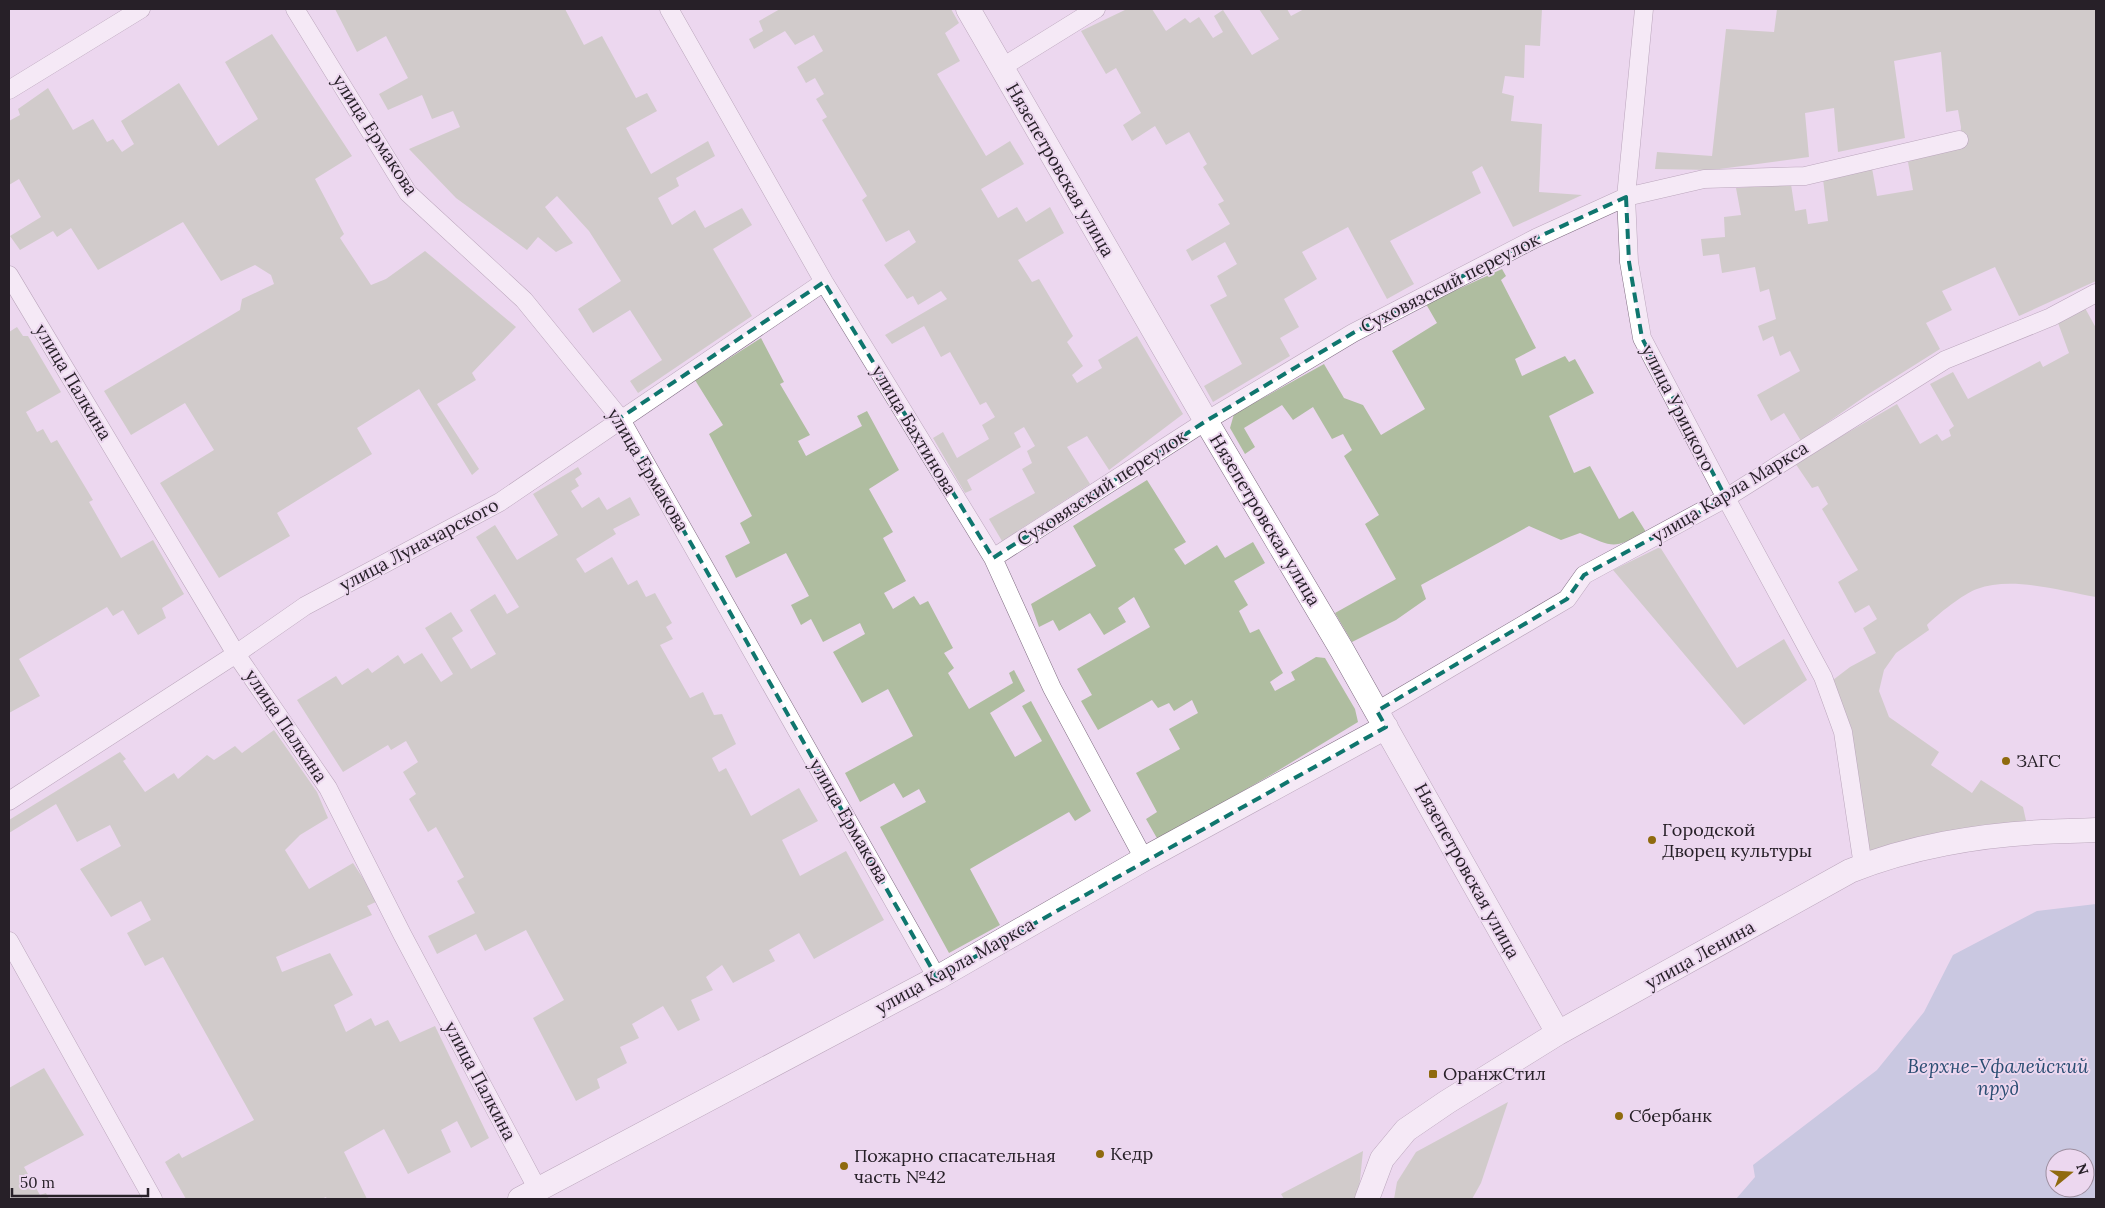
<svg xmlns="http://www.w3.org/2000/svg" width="2105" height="1208" font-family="Lora,serif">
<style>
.green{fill:#afbda0}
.water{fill:#9fb6d0;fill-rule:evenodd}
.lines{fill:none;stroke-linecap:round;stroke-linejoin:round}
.street-casing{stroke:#7f6c81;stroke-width:19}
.secondary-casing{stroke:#7f6c81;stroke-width:25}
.street{stroke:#fff;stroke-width:18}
.secondary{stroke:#fff;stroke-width:24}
.marked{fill:none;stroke:#0f766e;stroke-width:4;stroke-dasharray:10 6;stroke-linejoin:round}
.poi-dot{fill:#8f6a0e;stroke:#ecd7ef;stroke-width:2}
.labels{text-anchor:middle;stroke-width:4;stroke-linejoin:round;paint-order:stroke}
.street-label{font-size:18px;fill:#272028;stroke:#ecd7ef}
.poi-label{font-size:18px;fill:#272028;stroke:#ecd7ef;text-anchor:start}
.water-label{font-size:19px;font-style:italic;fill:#2a4d72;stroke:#ecd7ef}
</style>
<rect width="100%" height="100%" fill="#ecd7ef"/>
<path class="green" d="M335,9H565L584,45L602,36L636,98L647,93L657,111L626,128L651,174L708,141L715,156L676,178L679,186L658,198L672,225L695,210L705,228L742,208L752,225L713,249L752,316L638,393L630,381L662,360L630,310L593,333L578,309L621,281L589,231L557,196L545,207L573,243L556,252L538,237L527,250L456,198L409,149L460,127L453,111L432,119L422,95L388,110L379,94L408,78L386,36L357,52Z
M780,9H951L959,23L945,33L960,61L937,74L986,156L1010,141L1024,164L981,189L998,218L1017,207L1026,222L1050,207L1064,233L1018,260L1032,282L1039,279L1073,336L1067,342L1083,366L1072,375L1077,383L1102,368L1098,360L1137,336L1183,414L1109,470L1087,436L1067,447L1090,484L1002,541L989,519L1035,493L1022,469L1032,463L1027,451L1035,446L1024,427L1014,433L1021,447L967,480L972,490L965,493L933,438L943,432L957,458L989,439L982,425L995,417L986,402L980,405L950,352L941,357L924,326L892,344L885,335L947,299L941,291L918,305L913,296L907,299L884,265L916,242L909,230L886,242L862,200L867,196L822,120L827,117L816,99L824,94L815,78L806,83L797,67L823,51L814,35L795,45L785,31L754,49L749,39L763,31L759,21Z
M1127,9H1152L1166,31L1185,18L1190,23L1199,17L1213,38L1223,32L1214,16L1223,10L1252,55L1279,39L1259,9H1287L1291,16L1304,9H1542L1540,46L1525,45L1524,78L1505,76L1502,93L1514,96L1511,121L1542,124L1539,192L1582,195L1513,227L1482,166L1472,172L1481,193L1390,241L1414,284L1387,299L1348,227L1302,252L1317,279L1284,299L1299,327L1280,338L1290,356L1213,402L1204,386L1242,364L1210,305L1227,296L1217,276L1237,264L1225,242L1192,261L1186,250L1230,224L1218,204L1224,201L1203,167L1207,164L1189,132L1166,145L1155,126L1132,141L1123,125L1141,113L1116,68L1106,74L1081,31Z
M1777,9H2096V281L2019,316L1995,267L1942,291L1952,310L1926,323L1940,349L1867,395L1801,441L1784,413L1771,421L1757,395L1800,371L1790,351L1780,356L1773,336L1763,341L1758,326L1776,319L1769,289L1760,292L1755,267L1722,273L1719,254L1703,256L1701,239L1725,237L1724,217L1741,215L1736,188L1791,184L1795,211L1806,209L1808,224L1828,221L1823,179L1872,168L1877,196L1913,190L1908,162L1922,156L1960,148L1961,127L1958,110L1946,112L1941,52L1894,61L1905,138L1838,152L1834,108L1805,113L1809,157L1712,170L1655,169L1657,152L1712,156L1726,29L1774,32Z
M272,34L352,156L315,179L344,234L340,238L371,285L386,279L425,251L516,327L472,373L476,380L437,404L479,469L472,475L419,389L357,428L372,454L277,513L290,536L219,578L160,483L214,450L185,403L131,435L104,391L240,310L242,299L274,284L271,275L255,265L221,281L183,222L98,270L71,228L57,237L53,231L20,250L10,236L41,217L19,179L9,185V121L20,115L18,109L48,88L73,130L93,119L107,142L113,139L122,152L134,144L121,121L179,83L218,146L258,119L225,62Z
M1502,269L1506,276L1501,280L1536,348L1515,359L1522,376L1565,356L1569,362L1575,359L1594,393L1549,416L1574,473L1590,466L1619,519L1633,511L1646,532C1612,550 1614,547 1580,533L1561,540L1529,526L1421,585L1426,599L1396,620L1352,642L1335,613L1396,579L1365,524L1379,515L1344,456L1352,450L1343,434L1332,439L1313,407L1293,420L1282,405L1244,428L1255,447L1245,454L1230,428L1234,414L1324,364L1344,398L1363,405L1381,435L1425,409L1392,351L1437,323L1426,304Z
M2085,308L2096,328V597C2061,591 2012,576 1977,589C1963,594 1938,614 1927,625L1929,630L1896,653L1884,670L1879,691L1889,717L1939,752L1931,765L1972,793L1981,780L2023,807L2027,825L1868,854L1852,730L1833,680L1850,667L1876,653L1863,628L1877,619L1869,605L1855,613L1838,582L1858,570L1822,509L1828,504L1818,486L1812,488L1795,463L1897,404L1920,444L1937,434L1942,441L1951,436L1949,430L1954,426L1930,384L1953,372L1968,399L2040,361L2043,367L2069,353L2058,323Z
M17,327L23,336H28L61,392L26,412L37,432L43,429L51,443L57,440L93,500L89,502L121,558L153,540L184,594L162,608L166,618L138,635L123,610L113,616L107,607L19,659L40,696L9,713V332Z
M761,338L784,382L780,384L810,435L798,441L806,456L862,426L857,416L867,411L899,470L869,489L893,532L883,538L906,581L884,593L893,609L914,596L920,605L928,601L953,648L944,653L954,668L948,673L969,709L1013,683L1009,673L1014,670L1025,691L990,713L1015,757L1042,741L1022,706L1031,701L1091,811L1075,821L1069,812L970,869L1000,925L949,953L880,827L926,802L919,789L903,798L894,783L860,802L845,773L913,736L888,689L862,703L833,652L865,634L860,623L823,642L811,619L801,625L791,605L809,596L786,553L736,578L725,556L750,543L740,523L752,516L709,434L723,425L695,380Z
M578,467L582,474L575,479L579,486L571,491L582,508L599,497L607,510L630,497L640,515L613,529L616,534L576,559L585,573L612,557L628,585L637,580L646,597L655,593L672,623L666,627L673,639L660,645L690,698L703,692L714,715L722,714L736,744L712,758L719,772L726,768L751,816L799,788L818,821L782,840L800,876L846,851L884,920L814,959L799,933L769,950L775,961L733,983L722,965L706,977L713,990L691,1000L700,1020L678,1031L663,1006L632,1024L639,1038L620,1047L627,1063L597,1079L600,1088L576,1101L533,1018L564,1000L526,930L485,951L476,934L437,954L428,936L475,913L457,881L464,877L436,827L428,832L409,799L416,794L403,772L418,762L406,741L391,750L388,745L343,772L297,700L336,676L342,685L368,668L372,673L398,655L404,664L422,653L441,682L453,674L425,628L451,612L463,631L452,638L471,669L496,654L470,610L495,594L507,614L519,607L476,537L495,525L517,560L558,535L533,494Z
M1147,480L1186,542L1174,549L1185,565L1217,545L1225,558L1253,542L1265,563L1234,581L1248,605L1239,611L1250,633L1259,629L1283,673L1270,682L1275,691L1295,680L1291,672L1316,657L1325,658L1355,709L1358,722L1269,776L1158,840L1146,819L1157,812L1136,773L1180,749L1169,729L1198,713L1192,700L1174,711L1169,703L1158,708L1152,700L1098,730L1081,701L1092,695L1077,669L1150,627L1134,597L1118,608L1126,622L1104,635L1090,613L1059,631L1053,620L1039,627L1031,604L1096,566L1073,526Z
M1660,547L1737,668L1784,639L1807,680L1744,725L1613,570Z
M274,730L317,792L328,818L300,835L285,850L309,889L353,863L378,901L367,906L372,915L276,957L282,972L330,953L353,995L334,1005L346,1032L371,1018L375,1026L388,1020L400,1042L435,1026L489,1138L471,1148L457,1121L441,1130L451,1152L408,1174L384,1129L344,1152L367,1199H327L326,1197L321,1199H186L165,1162L179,1153L182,1158L254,1120L163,957L145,966L127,933L151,920L141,901L111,917L80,869L121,846L110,825L77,842L56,804L9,833V820L120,752L126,759L123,761L145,792L174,773L178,779L207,755L214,760L235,746L242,753Z
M44,1068L84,1135L24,1167L40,1195L46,1193L49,1199H9V1088Z
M1508,1102L1481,1183L1472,1199H1394L1397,1182L1416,1152Z
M1363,1151L1358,1199H1284L1281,1194Z"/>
<path class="water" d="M2096,904V1199H1736L1755,1177L1753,1165L1877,1070L1924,1012L1953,955L2037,911ZM2055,1158H2085V1188H2055Z"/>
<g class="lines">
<g class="street-casing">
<path id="street" d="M295,9L408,193L524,300L620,418L937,978
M669,9L824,282L993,558L1052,688L1144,859
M1644,9L1626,197L1629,262L1642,338L1726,498L1823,677L1843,732L1863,866
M1001,68L1096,9
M9,90L141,9
M9,275L236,654L328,788L402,934L538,1190
M993,558L1206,421L1353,333L1536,238L1626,197L1704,179L1805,176L1959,140
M1377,711L1567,599L1584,575L1726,498L1945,360L2051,317L2096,293
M9,801L236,654L305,606L500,502L824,282
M9,941L153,1199"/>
</g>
<g class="secondary-casing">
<path id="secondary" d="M968,9L1206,421L1342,650L1558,1033
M520,1199L937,978L1144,859L1386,727
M1367,1199L1382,1159L1406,1130L1447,1102L1558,1033L1850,871C1908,847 1980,835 2042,832C2060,831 2078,831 2096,830"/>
</g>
<use href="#street" class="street"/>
<use href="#secondary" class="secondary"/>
</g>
<path d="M0 0H2105V1208H0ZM1626,197L1629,262L1642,338L1726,498L1584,575L1567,599L1377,711L1386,727L937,978L620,418L824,282L993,558L1206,421L1353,333L1536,238Z" fill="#ecd7ef" fill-opacity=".55" fill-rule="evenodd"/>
<path class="marked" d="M1626,197L1629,262L1642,338L1726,498L1584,575L1567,599L1377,711L1386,727L937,978L620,418L824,282L993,558L1206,421L1353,333L1536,238Z"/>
<g class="poi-dot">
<circle cx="2006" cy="761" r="5"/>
<circle cx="1652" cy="840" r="5"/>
<rect x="1428" y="1069" width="10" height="10" rx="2.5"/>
<circle cx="1619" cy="1116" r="5"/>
<circle cx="1100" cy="1154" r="5"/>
<circle cx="844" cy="1166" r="5"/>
</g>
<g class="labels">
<g class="street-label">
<text transform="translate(375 135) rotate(57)" y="6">улица Ермакова</text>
<text transform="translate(1060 170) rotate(60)" y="6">Нязепетровская улица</text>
<text transform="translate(1450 283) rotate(-27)" y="6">Суховязский переулок</text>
<text transform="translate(73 382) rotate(59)" y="6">улица Палкина</text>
<text transform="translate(1678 408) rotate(63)" y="6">улица Урицкого</text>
<text transform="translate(914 430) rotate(59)" y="6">улица Бахтинова</text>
<text transform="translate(648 470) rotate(59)" y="6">улица Ермакова</text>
<text transform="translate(1102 488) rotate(-33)" y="6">Суховязский переулок</text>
<text transform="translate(1730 492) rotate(-31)" y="6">улица Карла Маркса</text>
<text transform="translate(1265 520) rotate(59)" y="6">Нязепетровская улица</text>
<text transform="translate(419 545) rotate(-28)" y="6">улица Луначарского</text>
<text transform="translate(286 726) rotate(56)" y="6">улица Палкина</text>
<text transform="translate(849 821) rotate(60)" y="6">улица Ермакова</text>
<text transform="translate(1467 871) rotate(61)" y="6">Нязепетровская улица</text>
<text transform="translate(1700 955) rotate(-29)" y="6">улица Ленина</text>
<text transform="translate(955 966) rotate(-29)" y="6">улица Карла Маркса</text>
<text transform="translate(480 1081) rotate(62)" y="6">улица Палкина</text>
</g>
<g class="poi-label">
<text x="2016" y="767">ЗАГС</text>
<text x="1662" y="836">Городской<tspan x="1662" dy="21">Дворец культуры</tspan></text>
<text x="1443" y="1080">ОранжСтил</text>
<text x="1629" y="1122">Сбербанк</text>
<text x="1110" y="1160">Кедр</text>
<text x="854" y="1162">Пожарно спасательная<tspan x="854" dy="21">часть №42</tspan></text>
</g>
<g class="water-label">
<text x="1998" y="1073">Верхне-Уфалейский<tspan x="1998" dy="22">пруд</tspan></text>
</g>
</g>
<rect width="2105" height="1208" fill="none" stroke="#272028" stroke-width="20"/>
<g transform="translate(2070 1173) rotate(72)"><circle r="24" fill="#ecd7ef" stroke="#9d8e9f"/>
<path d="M0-4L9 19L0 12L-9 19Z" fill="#8f6a0e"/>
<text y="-8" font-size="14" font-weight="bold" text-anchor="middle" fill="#272028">N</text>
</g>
<path d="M12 1188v8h136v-8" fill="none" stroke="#272028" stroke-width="2.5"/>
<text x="20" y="1188" font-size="15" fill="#272028" stroke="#ecd7ef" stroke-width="4" paint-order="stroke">50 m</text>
</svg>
